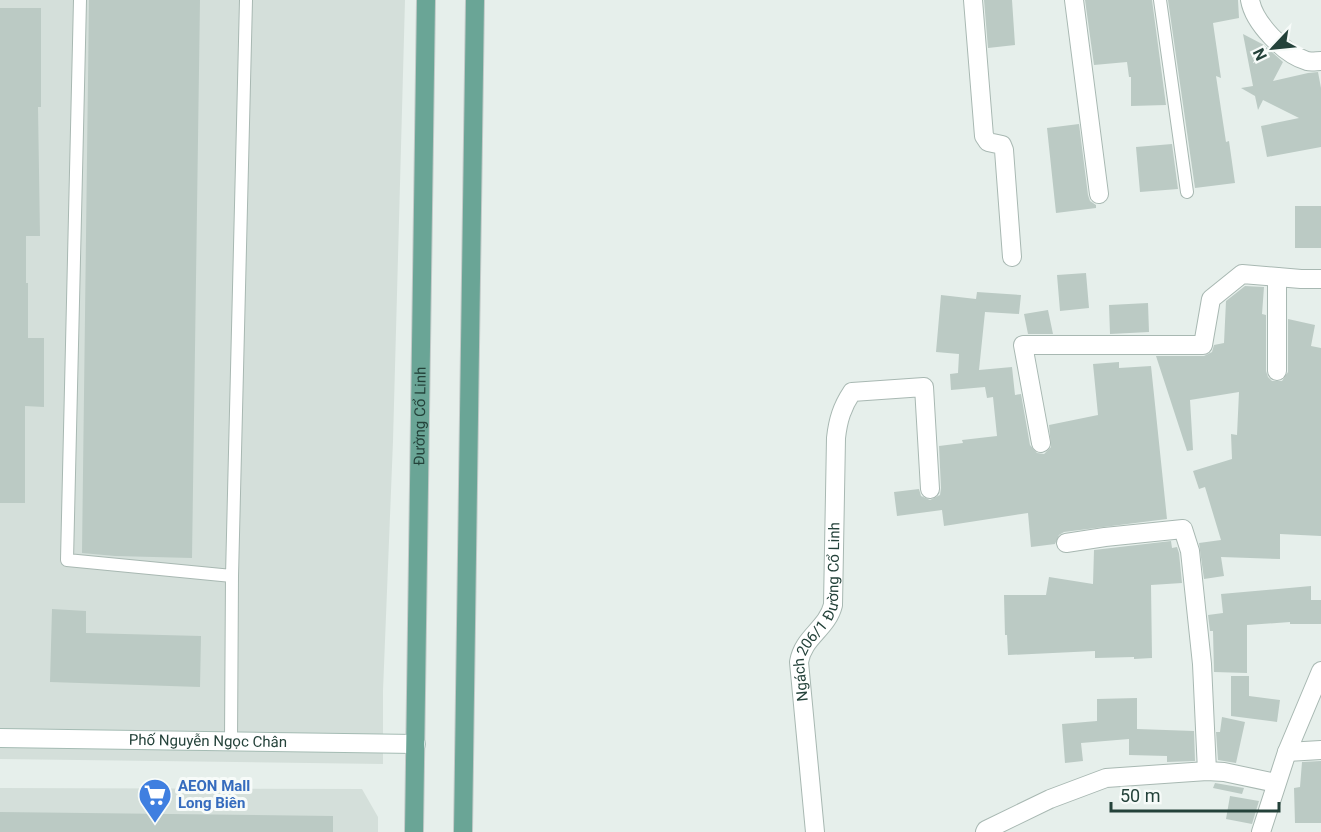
<svg xmlns="http://www.w3.org/2000/svg" width="1321" height="832" font-family="Roboto,sans-serif">
<style>
.built{fill:#d4dfda}
.building{fill:#bbcac4}
.lines{fill:none;stroke-linecap:round;stroke-linejoin:round}
.lane-casing{stroke:#a8b8b2;stroke-width:14}
.street-casing{stroke:#a8b8b2;stroke-width:20}
.secondary-casing{stroke:#a4bbb3;stroke-width:20}
.primary-casing{stroke:#c2cac8;stroke-width:20}
.lane{stroke:#fff;stroke-width:12}
.street{stroke:#fff;stroke-width:18}
.secondary{stroke:#fff;stroke-width:18}
.primary{stroke:#6aa596;stroke-width:18}
.labels{text-anchor:middle;stroke-width:6;stroke-linejoin:round;paint-order:stroke}
.street-label{font-size:15px;fill:#24423a;stroke:#f7fbf9}
.shop-label{font-size:15px;font-weight:bold;fill:#366cbe;stroke:#f7fbf9;text-anchor:start}
</style>
<rect width="100%" height="100%" fill="#e6efeb"/>
<path class="built" d="M0,0H405L393,441L383,691V764L0,759Z
M0,788L362,789L378,817V832H0Z"/>
<path class="building" d="M89,0H200L192,558L115,556L82,553Z
M984,0H1012L1015,45L988,48Z
M1085,0H1152L1166,105L1131,106V77H1129L1127,62L1094,65Z
M1168,0H1238L1239,18L1213,23L1221,78L1216,76L1226,142L1229,141L1235,183L1195,188Z
M0,8H41V107H38L40,236H26V283H28V338H44V407L25,406V503H0Z
M1243,34L1264,45L1283,62L1273,81L1308,73L1318,72L1321,88V147L1267,157L1261,126L1299,118L1263,100L1258,110L1255,96L1241,88L1253,86Z
M1079,124L1088,195L1090,201L1096,205V208L1056,213L1047,128Z
M1172,144L1178,189L1140,192L1136,147Z
M1295,206H1321V248H1295Z
M1086,273L1089,308L1060,311L1057,275Z
M1245,286L1264,287L1262,314L1266,315V371L1268,377L1272,381H1282L1288,372V319L1315,325L1311,346L1321,348V536L1280,534V559L1221,557L1224,576L1204,579L1199,543L1221,540L1205,487L1199,489L1193,471L1232,459L1231,434L1237,435L1239,392L1190,400L1193,450L1187,451L1156,356H1204L1212,352L1214,345L1224,343L1226,301Z
M977,292L1021,295L1019,314L985,312L979,370L1012,367L1015,395L1021,394L1030,445L1037,453L1044,454L1051,447L1049,425L1098,415L1093,364L1119,362V368L1151,366L1167,519L1064,532L1059,535L1055,544L1031,547L1028,513L944,526L942,510L897,516L894,492L919,489L921,496L930,500L940,495L941,488L939,446L963,443L962,440L997,436L993,397L987,398L985,387L951,390L950,374L958,373L959,354L936,352L941,295L976,299Z
M1148,303L1149,332L1110,334L1109,305Z
M1048,310L1053,334H1028L1024,314Z
M1171,541L1172,548L1177,547L1179,553L1182,583L1151,585L1152,658L1134,659V657L1095,658V651L1008,655L1007,635H1005L1004,595H1046L1049,577L1093,584L1094,550Z
M1311,586V600H1321V624H1290V622L1247,625V673L1214,672L1213,631H1210L1208,615L1223,613L1221,594Z
M52,609L86,611V633L201,636L200,687L50,682Z
M1231,676H1249V696L1280,700L1277,722L1231,716Z
M1137,698V729L1194,731L1195,761L1167,762V756L1129,755V739L1081,743L1083,761L1065,763L1062,724L1097,721V699Z
M1222,717L1245,722L1236,763L1218,760L1216,732H1220Z
M1321,761V823H1295L1294,788L1300,787L1302,762Z
M1215,783L1244,788L1242,794L1213,788Z
M1230,796L1259,801L1252,824L1226,819Z
M0,812L333,816V832H0Z"/>
<g class="lines">
<g class="lane-casing">
<path id="lane" d="M80,0L67,560L232,576
M1160,0L1187,192
M231,741L232,576L246,0"/>
</g>
<g class="street-casing">
<g id="street">
<path d="M973,0L984,136L988,142L1002,145L1004,150L1012,257"/>
<path d="M1074,0L1099,194"/>
<path d="M1250,0C1254,23 1284,54 1307,61C1311,62 1317,61 1321,61"/>
<path d="M1277,371V277"/>
<path d="M1041,443L1023,345H1203L1211,299L1242,274L1301,279H1321"/>
<path d="M1066,543L1105,537L1183,529L1190,551L1202,664L1207,771"/>
<path d="M1287,752L1321,750"/>
<path id="s1" d="M815,832L799,662C803,637 827,629 833,605L836,438C838,420 842,407 852,392L924,387L930,489"/>
<path d="M985,832L986,830L1050,799L1106,778L1207,771L1224,772L1276,783"/>
<path d="M1261,832L1287,752L1321,671"/>
</g>
</g>
<g class="secondary-casing">
<g id="secondary">
<path id="s2" d="M0,738L416,744"/>
</g>
</g>
<g class="primary-casing">
<g id="primary">
<path id="s3" d="M414,832L426,0"/>
<path d="M463,832L475,0"/>
</g>
</g>
<use href="#lane" class="lane"/>
<use href="#street" class="street"/>
<use href="#secondary" class="secondary"/>
<use href="#primary" class="primary"/>
</g>
<defs>
<g id="supermarket-pin" transform="scale(1.725)"><path d="M0 17L-7.5 6A9.5 9.5 0 1 1 7.5 6Z" fill="#3f7fe0" stroke="#f7fbf9"/><path d="M-6-5.5h2.5l.6 2H6L4.5 2H-2.5L-4.4-4H-6ZM-1.5 3.2a1.3 1.3 0 1 0 .1 0ZM3 3.2a1.3 1.3 0 1 0 .1 0Z" fill="#fff"/></g>
</defs>
<g fill-rule="evenodd">
<use href="#supermarket-pin" x="155" y="795"/>
</g>
<g class="labels">
<g class="street-label">
<text dy="5" stroke="none"><textPath href="#s3" startOffset="416">Đường Cổ Linh</textPath></text>
<text dy="5" stroke="none"><textPath href="#s1" startOffset="226">Ngách 206/1 Đường Cổ Linh</textPath></text>
<text dy="5" stroke="none"><textPath href="#s2" startOffset="208">Phố Nguyễn Ngọc Chân</textPath></text>
</g>
<g class="shop-label">
<text x="178" y="791">AEON Mall<tspan x="178" dy="17">Long Biên</tspan></text>
</g>
</g>
<g transform="translate(1273 48) rotate(244)" stroke="#f7fbf9" stroke-width="4.5" paint-order="stroke">
<path d="M0-4.5L10 22L0 15L-10 22Z" fill="#24423a"/>
<text y="-9" font-size="16" font-weight="bold" text-anchor="middle" fill="#24423a">N</text>
</g>
<path d="M1111 802v9h168v-9" fill="none" stroke="#24423a" stroke-width="3"/>
<text x="1120" y="802" font-size="18" fill="#24423a" stroke="#f7fbf9" stroke-width="4.5" paint-order="stroke">50 m</text>
</svg>
